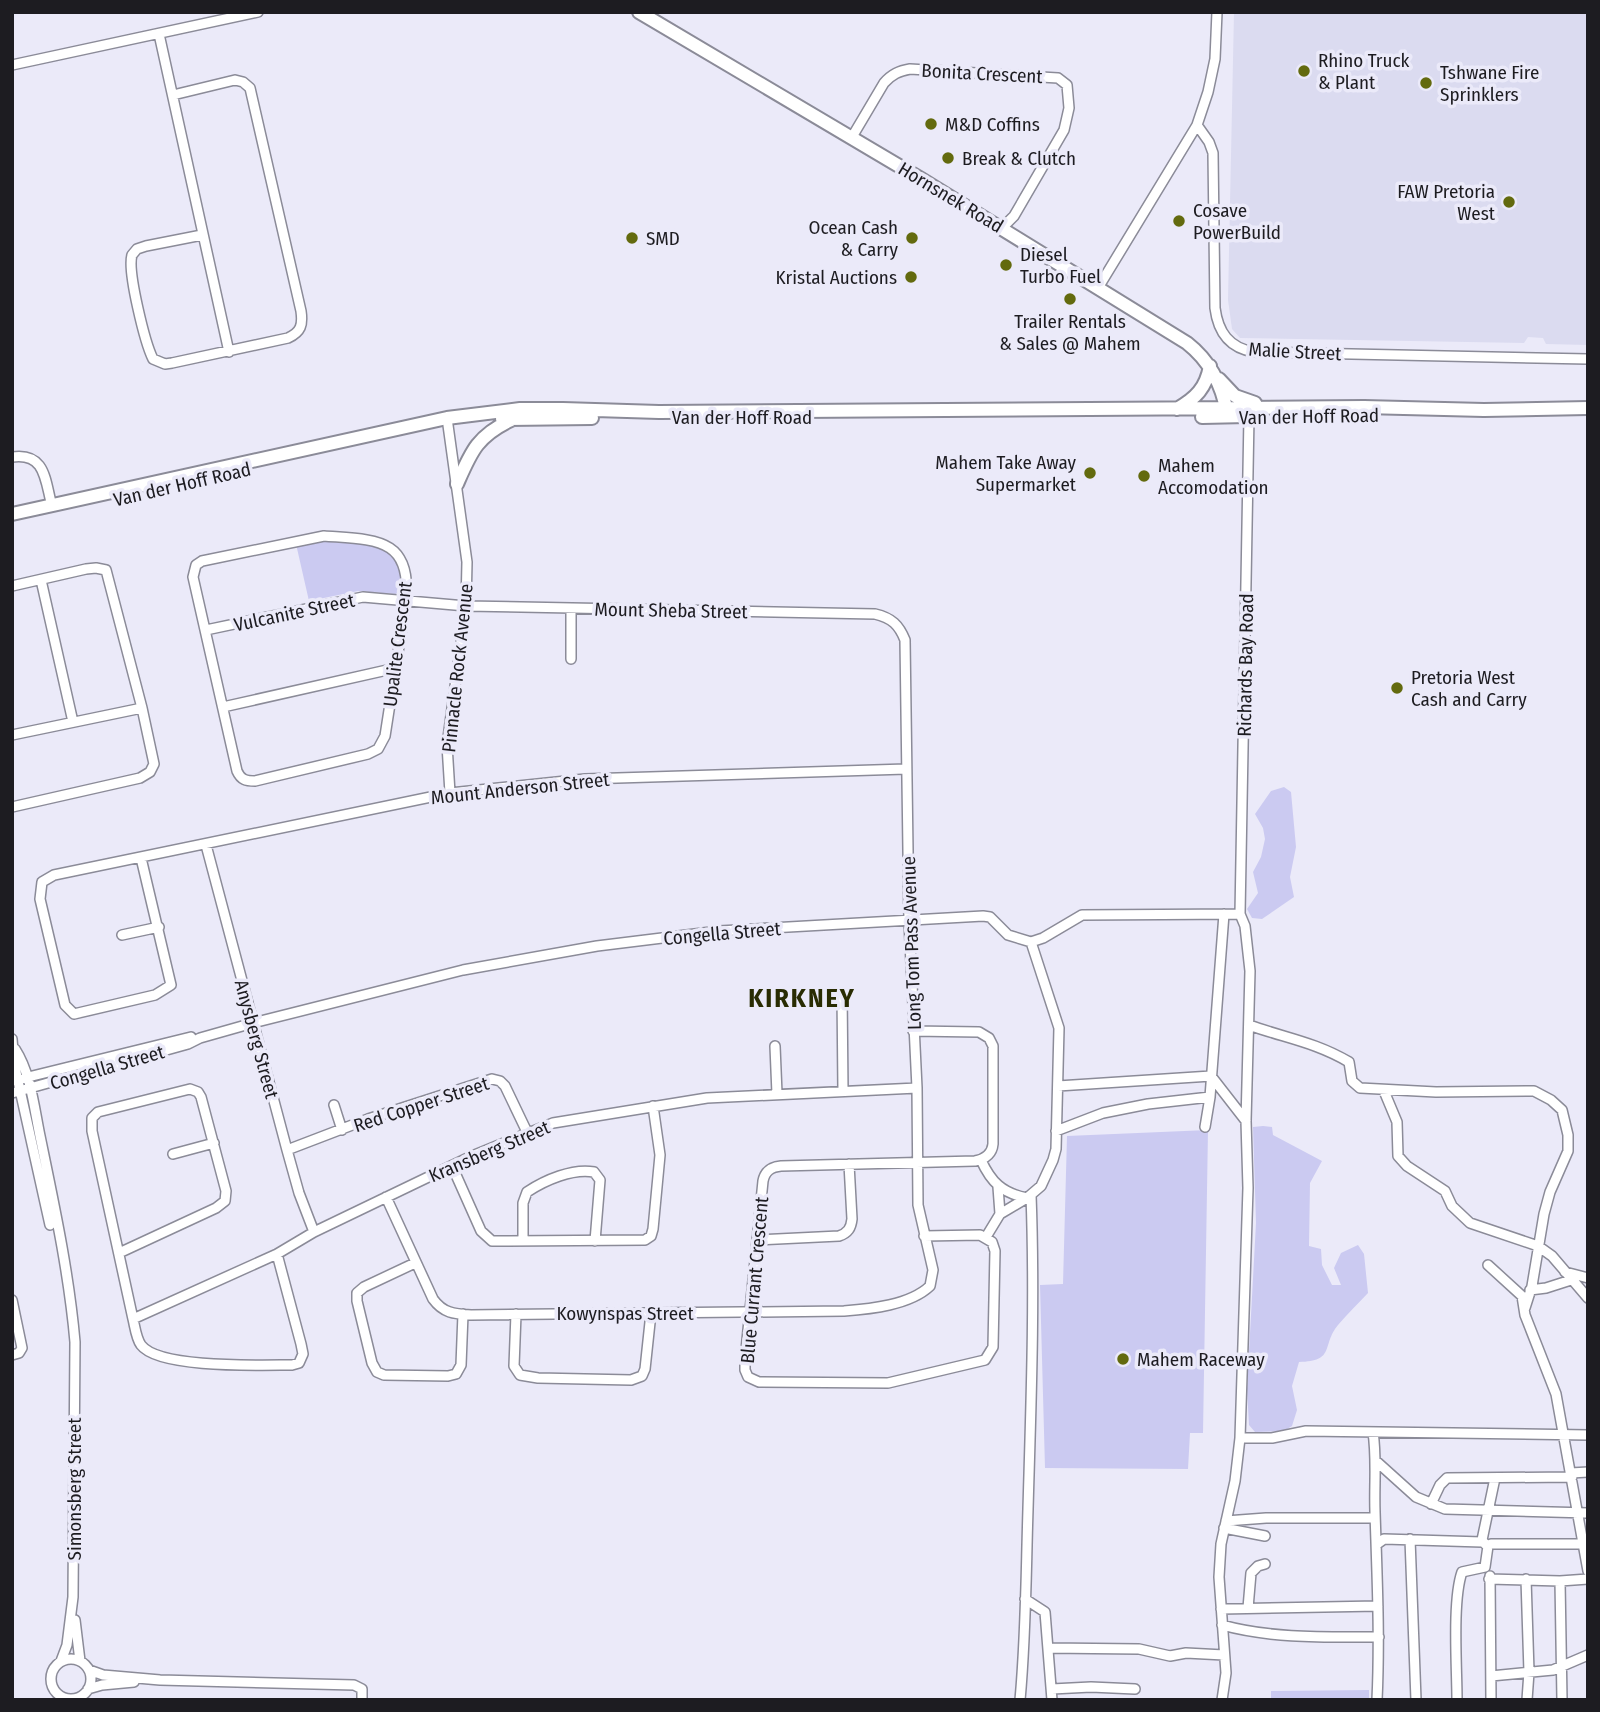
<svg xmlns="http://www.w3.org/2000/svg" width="1600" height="1712" font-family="'Fira Sans Condensed',sans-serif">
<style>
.built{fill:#dbdbf0}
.green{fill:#cbcaf1}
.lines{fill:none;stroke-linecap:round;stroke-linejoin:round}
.minor-casing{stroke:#8b8b98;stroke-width:12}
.secondary-casing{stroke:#8b8b98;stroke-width:16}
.minor{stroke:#fff;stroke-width:9}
.secondary{stroke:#fff;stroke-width:12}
.poi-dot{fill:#636a0e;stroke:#ebeaf9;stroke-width:2.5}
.labels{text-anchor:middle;stroke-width:7;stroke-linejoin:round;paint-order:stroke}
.poi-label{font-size:19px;fill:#1d1c21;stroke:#ebeaf9;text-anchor:start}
.street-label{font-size:19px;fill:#1d1c21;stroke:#ebeaf9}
.district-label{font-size:26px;font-weight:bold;letter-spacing:2px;fill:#292c03;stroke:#ebeaf9}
</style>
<rect width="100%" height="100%" fill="#ebeaf9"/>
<path class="built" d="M1234,12H1588V345L1546,344L1543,338L1528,337L1524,343L1240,338L1232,329L1228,300Z"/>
<path class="green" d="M316,539L359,541L390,550C398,562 409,577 401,592L395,594L358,591L309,601L296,544Z
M1284,787L1291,792L1296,847L1290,877L1294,897L1262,919L1252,918L1247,909L1258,893L1253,872L1261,857L1265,839L1263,828L1255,814L1271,791Z
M1263,1126L1272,1127L1273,1135L1322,1161L1310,1183L1309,1246L1321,1249L1322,1265L1332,1285H1341L1334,1268L1341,1253L1358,1245L1364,1254L1368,1293C1358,1304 1347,1314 1338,1325C1321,1346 1336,1361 1299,1362L1292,1386L1297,1410L1292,1426L1284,1431L1255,1432L1249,1425L1247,1389L1256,1223L1253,1127Z
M1208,1130L1203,1433H1190L1188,1469L1045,1468L1040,1285L1063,1284L1067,1136Z
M1369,1690V1700H1271V1691Z"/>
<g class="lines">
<g class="minor-casing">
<path id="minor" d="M159,34L229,352
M12,65L258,12
M173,95L235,80L243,82L250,88L301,311C303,325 301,332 288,338L172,363L165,364L153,359C145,343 127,271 132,255L137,249L146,246L202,235
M1197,125L1209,142L1213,153L1215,308C1218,332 1229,348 1254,352L1588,359
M852,137L884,83C892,74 899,71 910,69L1058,78L1067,85L1069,108L1064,130L1014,216L1002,228
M1098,288L1197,125L1208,92L1215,59L1217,12
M447,418L467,562L466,606L447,745L450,793
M12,457C46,452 45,481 52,506
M324,536C375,540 412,537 406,601L385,736L378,749L368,754L255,781C246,781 241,780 237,771L193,577L196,565L202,561Z
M41,580L73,722
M12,586L86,569L96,568L106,570L142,708L154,764L150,772L140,778L12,807
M571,608V659
M206,630L363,597L466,606L875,614C892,618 899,625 905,640L909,921L917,1088L918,1205L933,1270L930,1286C910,1305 871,1309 844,1311L471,1315C454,1314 443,1313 433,1299L386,1197
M223,707L396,668
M12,735L142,708
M206,845L287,1150L299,1193L314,1232
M141,858L171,985L155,995L74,1014L65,1005L40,899L42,882L54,875L450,793L585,779L906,769
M122,935L159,927
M842,992L843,1091
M1249,1025C1285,1038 1315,1042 1349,1062L1352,1081L1360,1088L1436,1092L1534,1091L1551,1100L1562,1110L1568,1135V1151L1550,1192L1544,1214L1532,1286L1525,1308
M913,1031L979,1032L989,1038L993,1046V1144C992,1154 985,1159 975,1161L781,1166C771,1167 765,1171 763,1181L745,1360V1370L748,1377L759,1382L888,1383L985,1360L993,1347L995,1251L992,1242L980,1235L924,1236
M12,1039L14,1063L50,1225
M775,1046L777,1094
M15,1049C31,1074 34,1107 40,1136C54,1204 69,1273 75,1342L73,1597L67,1645L61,1661
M12,1081L191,1037
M1058,1086L1211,1076L1246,1121
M1384,1091L1397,1122L1398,1156L1407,1166L1445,1191L1452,1206L1470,1223L1538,1246L1552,1256L1588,1298
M12,1093L188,1044L200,1038L253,1023L463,970L597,946L719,931L983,916L990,917L1008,935L1031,942L1043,938L1082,915L1240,914
M334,1105L342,1130
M1205,1127L1210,1097L1224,914
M1056,1131L1103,1113L1148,1104L1210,1097
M287,1150L368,1119L492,1079L500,1081L505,1086L527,1132
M173,1154L214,1143
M981,1160C991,1182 1002,1193 1027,1198
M452,1166L481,1231L492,1241L645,1240L651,1236L653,1229L660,1155L653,1106
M998,1187L1000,1214
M986,1237L1000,1214L1027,1198L1041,1186L1053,1160L1056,1149L1059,1028L1031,942
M758,1240L839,1236C848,1233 851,1228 852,1219L849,1164
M523,1241V1203L527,1192C545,1180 573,1168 594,1172L600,1180L595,1241
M119,1253L216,1208L225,1201L226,1191L201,1097L198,1092L190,1089L98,1112L92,1118V1131L133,1319C135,1327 136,1338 141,1345C159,1369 263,1365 292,1365L299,1363L303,1354L301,1344L277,1254
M415,1263L364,1287L357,1293V1301L372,1363L377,1372L384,1375L448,1376L456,1374L461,1365L463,1314
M1488,1265L1522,1296L1525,1315L1556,1394L1588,1571
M1565,1272L1588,1278
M1530,1290L1546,1288L1571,1280
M12,1300L22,1348L19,1353L12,1355
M516,1314L514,1366L520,1375L538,1378L631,1380L642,1376L645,1369L651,1313
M133,1319L277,1254L314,1232L472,1156L553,1123L707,1098L917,1088
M1373,1432C1377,1459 1374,1485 1375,1512C1377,1575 1380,1637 1377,1700
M1240,1438H1272L1306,1431L1588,1435
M1376,1461L1416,1497L1445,1509L1588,1513
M1571,1473L1588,1472
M1431,1504L1440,1485L1447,1478L1572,1477
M1226,1521L1266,1518H1375
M1224,1528L1265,1536
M1410,1539L1416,1700
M1377,1544L1384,1539L1482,1542
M1485,1544L1482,1540L1495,1478
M1490,1576L1491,1700
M1489,1579L1560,1581L1562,1700
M1526,1579L1529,1672L1527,1700
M1560,1581L1588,1579
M1025,1599L1045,1612L1052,1700
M1248,1608L1251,1573L1258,1566L1265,1564
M1221,1609L1378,1606
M75,1620L80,1661
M1222,1625C1273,1639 1327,1637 1379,1637
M1048,1648L1139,1649L1170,1656L1186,1653L1224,1655
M51 1679a20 20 0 1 1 40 0a20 20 0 1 1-40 0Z
M89,1670L103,1675L160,1680L354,1685L362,1689V1700
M1491,1676L1553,1670L1588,1655
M88,1689L102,1685L134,1682
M1052,1689L1091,1687L1135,1689
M1020,1700C1026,1636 1026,1572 1028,1509C1031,1404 1035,1300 1031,1195
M1222,1700L1226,1673L1219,1577L1221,1544L1235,1481L1240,1438L1248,1188L1246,1121L1250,971L1245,926L1240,914L1249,416
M1457,1700C1457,1667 1452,1601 1462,1572L1485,1567L1488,1546L1491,1544H1581"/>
</g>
<g class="secondary-casing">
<path id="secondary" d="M639,12L921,179L1187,343C1210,361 1222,384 1227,413
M1219,379L1235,396L1255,403
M1177,409C1196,398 1206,388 1210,366
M1202,417L1247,416
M502,419L592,418
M457,484C471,452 477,436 511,420
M12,514L447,418L520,409H563L659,412L1364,407L1484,410L1588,408"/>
</g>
<use href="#minor" class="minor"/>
<use href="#secondary" class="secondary"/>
</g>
<g class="poi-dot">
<circle cx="1304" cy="71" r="7"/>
<circle cx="1426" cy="83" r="7"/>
<circle cx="931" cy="124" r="7"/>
<circle cx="948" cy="158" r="7"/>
<circle cx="1509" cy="202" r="7"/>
<circle cx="1179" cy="221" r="7"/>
<circle cx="632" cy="238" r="7"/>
<circle cx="912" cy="238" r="7"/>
<circle cx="1006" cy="265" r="7"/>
<circle cx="911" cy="277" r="7"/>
<circle cx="1070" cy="299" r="7"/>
<circle cx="1090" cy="473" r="7"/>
<circle cx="1144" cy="476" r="7"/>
<circle cx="1397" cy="688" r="7"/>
<circle cx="1123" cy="1359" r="7"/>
</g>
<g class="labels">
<g class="poi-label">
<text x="1318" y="67">Rhino Truck<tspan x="1318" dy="22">&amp; Plant</tspan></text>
<text x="1440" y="79">Tshwane Fire<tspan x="1440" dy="22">Sprinklers</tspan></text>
<text x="945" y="131">M&amp;D Coffins</text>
<text x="962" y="165">Break &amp; Clutch</text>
<text x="1495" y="198" text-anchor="end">FAW Pretoria<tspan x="1495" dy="22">West</tspan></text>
<text x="1193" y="217">Cosave<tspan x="1193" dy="22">PowerBuild</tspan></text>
<text x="898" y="234" text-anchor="end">Ocean Cash<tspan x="898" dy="22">&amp; Carry</tspan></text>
<text x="646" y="245">SMD</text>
<text x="1020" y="261">Diesel<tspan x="1020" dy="22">Turbo Fuel</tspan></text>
<text x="897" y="284" text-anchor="end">Kristal Auctions</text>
<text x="1070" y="328" text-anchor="middle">Trailer Rentals<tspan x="1070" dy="22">&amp; Sales @ Mahem</tspan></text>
<text x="1076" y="469" text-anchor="end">Mahem Take Away<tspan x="1076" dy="22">Supermarket</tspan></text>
<text x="1158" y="472">Mahem<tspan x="1158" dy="22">Accomodation</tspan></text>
<text x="1411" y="684">Pretoria West<tspan x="1411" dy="22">Cash and Carry</tspan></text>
<text x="1137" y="1366">Mahem Raceway</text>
</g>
<g class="street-label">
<text transform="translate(982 73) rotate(3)" y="7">Bonita Crescent</text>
<text transform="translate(951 197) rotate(31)" y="7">Hornsnek Road</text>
<text transform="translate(1295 351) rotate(3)" y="7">Malie Street</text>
<text transform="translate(1309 416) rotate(-1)" y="7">Van der Hoff Road</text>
<text x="742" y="424">Van der Hoff Road</text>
<text transform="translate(182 484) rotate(-13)" y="7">Van der Hoff Road</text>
<text transform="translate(671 610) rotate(1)" y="7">Mount Sheba Street</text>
<text transform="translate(294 612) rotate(-12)" y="7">Vulcanite Street</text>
<text transform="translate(397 644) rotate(-83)" y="7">Upalite Crescent</text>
<text transform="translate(1245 665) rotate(-89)" y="7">Richards Bay Road</text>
<text transform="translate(457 668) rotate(-84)" y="7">Pinnacle Rock Avenue</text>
<text transform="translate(520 788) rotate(-6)" y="7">Mount Anderson Street</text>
<text transform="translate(722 933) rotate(-5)" y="7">Congella Street</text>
<text transform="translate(911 943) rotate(-92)" y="7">Long Tom Pass Avenue</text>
<text transform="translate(257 1039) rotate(75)" y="7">Anysberg Street</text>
<text transform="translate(107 1067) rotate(-16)" y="7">Congella Street</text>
<text transform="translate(421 1104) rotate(-18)" y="7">Red Copper Street</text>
<text transform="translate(489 1151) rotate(-23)" y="7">Kransberg Street</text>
<text transform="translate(754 1280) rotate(-85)" y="7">Blue Currant Crescent</text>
<text x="625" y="1320">Kowynspas Street</text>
<text transform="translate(74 1489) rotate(-90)" y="7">Simonsberg Street</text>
</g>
<g class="district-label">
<text x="802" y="1007">KIRKNEY</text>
</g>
</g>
<rect width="1600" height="1712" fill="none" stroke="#1d1c21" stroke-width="28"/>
</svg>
